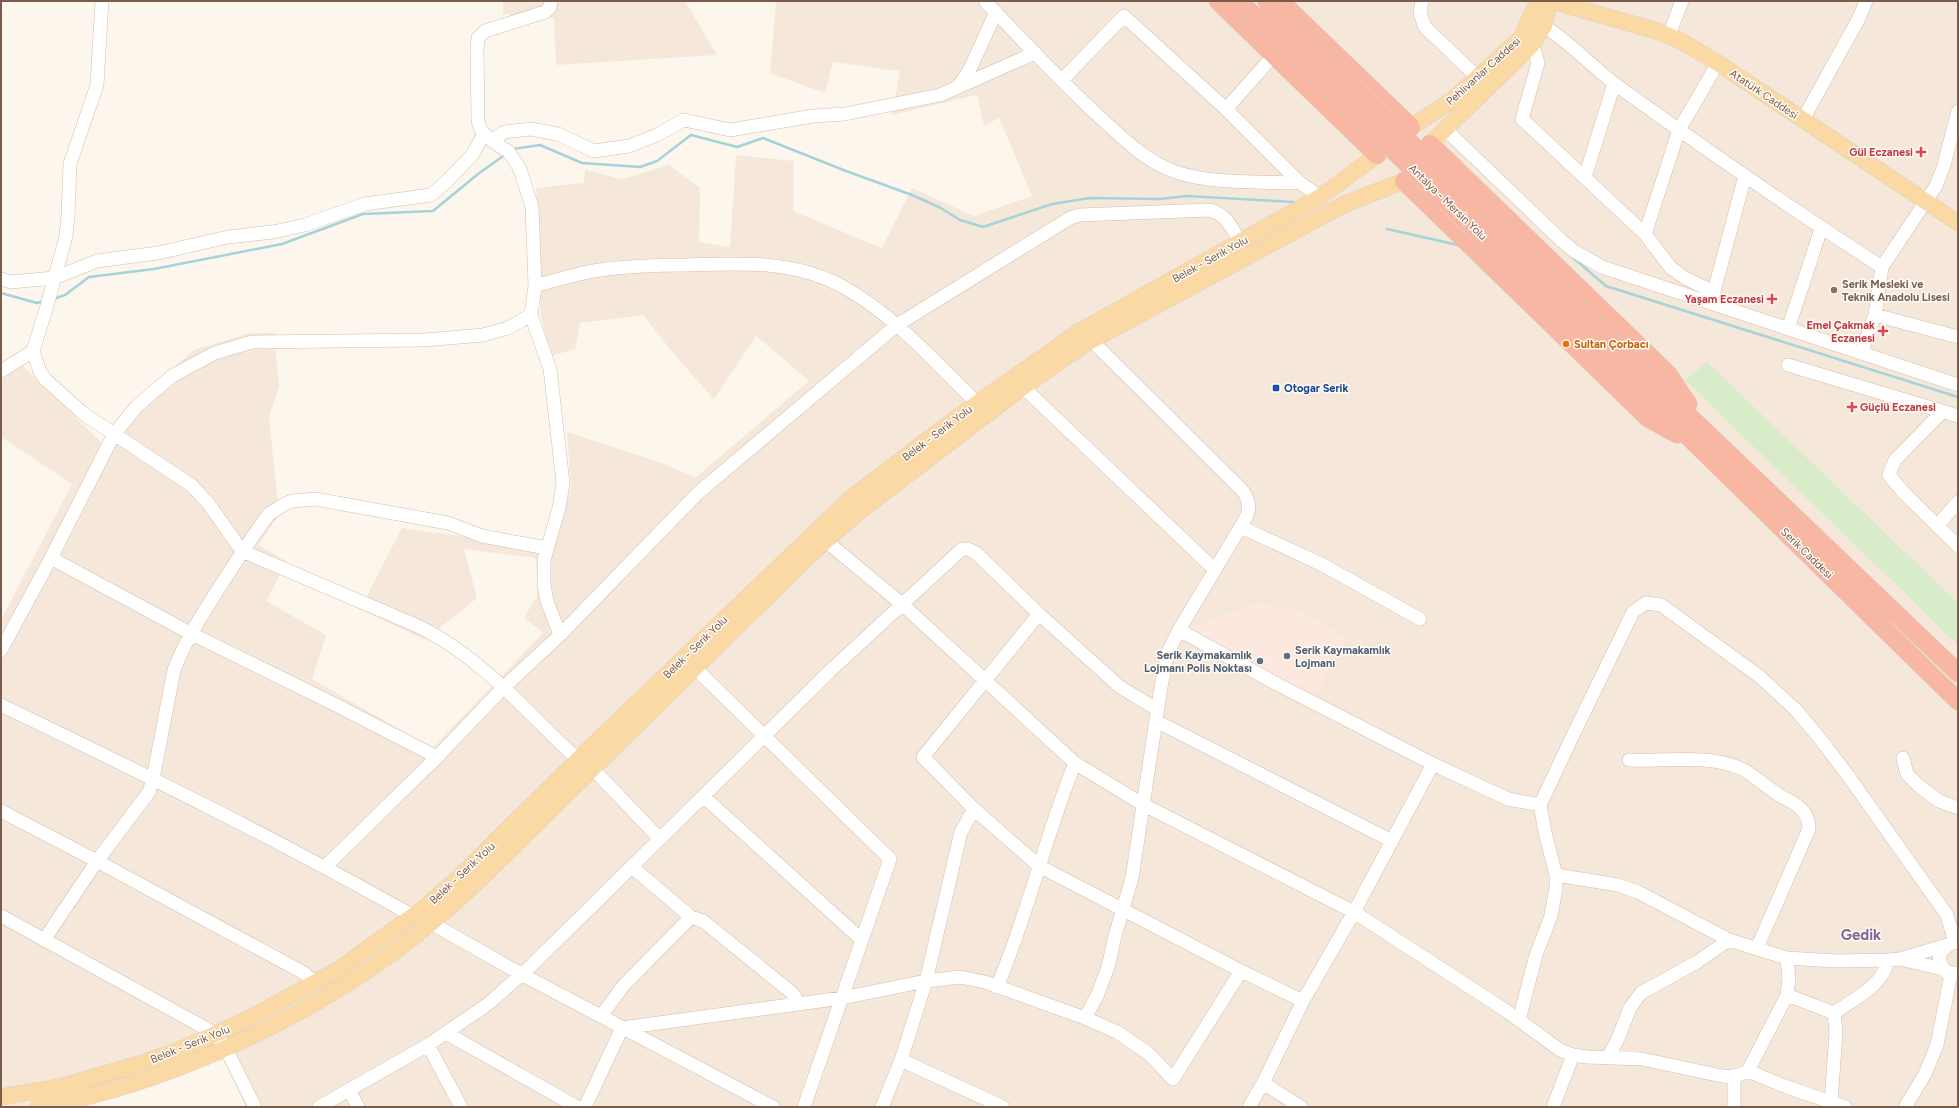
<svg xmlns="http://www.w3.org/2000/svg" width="1959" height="1108" font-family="Figtree,sans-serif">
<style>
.residential{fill:#f5e8da}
.commercial{fill:#fde8e0}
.green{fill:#d8ecc9}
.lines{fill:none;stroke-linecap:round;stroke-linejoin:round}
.stream{stroke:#a5d3da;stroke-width:2.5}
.minor-casing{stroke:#d1beb0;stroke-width:14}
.major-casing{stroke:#dad1cd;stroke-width:17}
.highway-casing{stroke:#dad1cd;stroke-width:19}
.minor{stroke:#fff;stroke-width:13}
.major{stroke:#fbd9a5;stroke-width:16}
.highway{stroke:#f7b7a3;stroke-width:18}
.highway-bridge-casing{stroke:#dad1cd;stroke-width:19;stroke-linecap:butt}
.highway-bridge{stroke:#f7b7a3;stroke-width:18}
.health-dot{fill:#e0444e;stroke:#fffaf3;stroke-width:1.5}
.education-dot{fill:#8d6e63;stroke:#fffaf3;stroke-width:1.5}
.food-dot{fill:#e8710a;stroke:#fffaf3;stroke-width:1.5}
.transit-dot{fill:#1a4fb4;stroke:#fffaf3;stroke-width:1.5}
.service-dot{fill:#5c6f8a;stroke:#fffaf3;stroke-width:1.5}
.labels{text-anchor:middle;stroke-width:3;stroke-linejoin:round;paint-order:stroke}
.street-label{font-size:11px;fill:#7a5c4d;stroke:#fffaf3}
.health-label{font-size:11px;font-weight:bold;fill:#be3a42;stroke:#fffaf3;text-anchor:end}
.education-label{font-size:11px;font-weight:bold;fill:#785e54;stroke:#fffaf3;text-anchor:start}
.food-label{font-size:11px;font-weight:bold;fill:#c56008;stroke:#fffaf3;text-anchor:start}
.transit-label{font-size:11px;font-weight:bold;fill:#164399;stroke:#fffaf3;text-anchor:start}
.service-label{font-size:11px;font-weight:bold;fill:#4e5e75;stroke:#fffaf3;text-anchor:start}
.district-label{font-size:15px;font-weight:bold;fill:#846695;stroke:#fffaf3}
</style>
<rect width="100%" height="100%" fill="#fdf6ec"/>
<path class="residential" d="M503,1H685L717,55L556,65L554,18L503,14Z
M776,1H1958V1107H246L223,1059L117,1095L67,1107H1V620L72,484L1,437V380L20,363L103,444L129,404L194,350L250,333H274L279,386L269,417L279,515L258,545L287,562L266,601L326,635L312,679L432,748L543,633L524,617L537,597L536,558L464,549L477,598L425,640L360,609L402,528L554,549L571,487L567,432L662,463L695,478L809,381L756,336L714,399L678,359L643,315L580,323L575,349L551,356L541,317L536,188L584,183L585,170L622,179L669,165L700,188L699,242L730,247L736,155L794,161L793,211L882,248L912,188L974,216L1032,196L999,118L984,126L977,95L892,115L900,71L833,62L825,93L770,73Z"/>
<path class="commercial" d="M1257,604L1297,610L1347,638L1314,698L1188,628Z"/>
<path class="green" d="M1707,362L1958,603V645L1685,380Z"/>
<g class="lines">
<path class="stream" d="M513,149L540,145L582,163L640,167L657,161L691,135L737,147L763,138L846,171L912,195L939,207L960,220L983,227L1052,204L1090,198L1160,199L1187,196L1294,202
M1387,229L1458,245
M1571,256L1606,286L1958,397
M1,293L37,303L44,301
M53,299L65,295L89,277L154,269L282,244L363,214L433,211L478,174L506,154"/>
<g class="minor-casing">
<path id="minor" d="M102,1L97,85L70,164L68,215L66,236L47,306L33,351L40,372L46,380L84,414L191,485L208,503L242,551L413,624C478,653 527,712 578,760
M551,1L550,7L545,12L485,31L478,38L477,50L478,121L481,130L492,141L509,152L520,169L532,207L535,286L531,315L550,369L563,483L559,508L544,560V585L547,601L560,635
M985,1C1024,42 1063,84 1105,122C1126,141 1146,161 1173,171C1208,184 1252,181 1288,183L1299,182
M1422,1L1420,13L1425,27L1478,78
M1544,26C1571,43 1593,68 1619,87C1705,149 1793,210 1882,267
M1669,35L1682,1
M1525,41L1535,52L1538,63L1522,119L1645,234L1671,268L1685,278L1714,292
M1062,80L1124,16L1226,109L1299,182L1320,197
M958,87L1035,53
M1226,109L1273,56
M1802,121L1858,20L1866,1
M1446,130L1562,241L1574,251L1602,267L1958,385
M492,141L504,132L531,129L558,134L594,151L629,146L657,135L684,120L730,130L813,116L845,114L940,95L958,87L970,69L996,12
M1585,177L1614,84
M1645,234L1679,130L1718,63
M1,279L11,282L54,278L97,261L158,253L228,237L273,232L305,225L365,204L431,195L447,181L473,154L484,133
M535,286C556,280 578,273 600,270C629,266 658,265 687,265C743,263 797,260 847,289C897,318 936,363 977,403
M1712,299L1745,176
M1875,315L1958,337
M1788,329L1821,229
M1861,353L1875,315L1882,267L1936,186L1944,165L1958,111
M1788,365L1958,416
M1,371L33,351
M1023,387L1215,570
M1942,412L1895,460L1889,475L1903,492L1958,546
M1937,526L1958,502
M1241,527L1323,565L1420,619
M826,541L903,605L1075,763L1142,804L1354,912L1505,1010L1560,1050L1573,1055L1587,1057L1642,1059L1722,1076C1732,1077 1739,1076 1748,1071L1787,995L1789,978L1787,958
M51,558L190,633L332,703L437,757
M1039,614L923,757L974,809L1039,866L1241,971L1303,1001
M1179,630L1277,684L1433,764L1508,799L1540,805L1574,733L1633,612L1646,603L1661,605L1759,676L1796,710L1821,740L1849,777L1947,915L1955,943
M1,650L51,558L114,434L137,406L172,376L215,353L252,342L425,340L483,335L508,328L531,315
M695,668L890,859L804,1107
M1,705C140,772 279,840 413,916
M1156,721L1392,841
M1903,758L1907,774L1919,786L1939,801L1958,808
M1629,760C1666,762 1709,753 1744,770C1756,777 1766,787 1779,795C1794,803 1809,809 1809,829L1757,948
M592,768L660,839
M704,797L862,940
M1,811L97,861L304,973L315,983
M325,867L437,757L503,688L560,635L698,493L897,325L1070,218L1080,215L1210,210C1227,215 1232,228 1240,242
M632,867L691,917L703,921L791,992L795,997L797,1004
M1556,875L1618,885L1638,892L1729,940L1787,958L1835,961L1888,960L1900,959L1947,945
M1,916L216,1034L225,1047L255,1107
M431,923L521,974L773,1107
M44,940L97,861L149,792L153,779L174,670C185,641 201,617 217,591C234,565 250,539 269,514L283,505L292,501L315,499L448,523L482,536L547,548
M1950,944L1941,952L1939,961L1946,972L1958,974
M1900,959L1943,969
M997,987C1028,914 1045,837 1075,763
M1787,995L1834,1013
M601,1016L624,985L691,917
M1085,1018L1097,996L1108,967L1115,936L1132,878L1161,687L1168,652L1179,630L1244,521C1251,510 1250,499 1241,489L1085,334
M1519,1020L1536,955L1551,916L1556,888V875L1545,832L1540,805
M622,1028L842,998L926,981L960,977L985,982L1085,1018L1117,1032L1148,1053L1173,1079L1241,971
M446,1033L577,1107
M428,1045L461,1107
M1608,1057L1617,1041L1630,1008L1641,993L1697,962L1729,940
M901,1060L1003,1107
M1748,1071L1787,1087L1845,1107
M1263,1083L1301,1107
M349,1090L358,1107
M1831,1103L1836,1033L1834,1013C1854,999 1884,985 1888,960
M319,1107L428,1045L488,1004L532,965L831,670L962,549H968L976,553L1039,614L1120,687L1158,710
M585,1107L622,1028
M882,1107L901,1060L926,981L961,832L974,809
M1249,1107L1263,1083L1303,1001L1354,912L1433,764
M1553,1107L1573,1055
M1734,1107V1077
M1905,1107L1925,1074L1937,1045L1951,974"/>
</g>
<g class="major-casing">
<path id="major" d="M1552,1L1657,31L1681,41L1718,63L1958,223
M1411,127L1451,101L1521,38L1538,1
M1430,144L1531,46L1544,26L1550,1
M1,1097L64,1086L139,1064L171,1053L207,1038L250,1018L338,970L423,909L455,881L593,745L851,498L948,424L1077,333L1320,197L1377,155
M38,1107C174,1083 325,1011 431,923C486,877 535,824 586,775C662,701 737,627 812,553L861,510L1023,387L1085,344L1345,204L1404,181"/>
</g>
<g class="highway-casing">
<path id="highway" d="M1218,1L1377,155
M1280,1L1411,127
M1430,144L1668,374L1688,404
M1404,181L1648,418L1677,434
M1666,394L1958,673
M1656,405L1958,701"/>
</g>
<use href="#minor" class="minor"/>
<use href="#major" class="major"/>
<use href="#highway" class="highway"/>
<g class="highway-bridge-casing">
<path id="highway-bridge" d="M1239,1L1656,405
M1266,1L1666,394"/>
</g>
<use href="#highway-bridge" class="highway-bridge"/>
</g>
<g class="health-dot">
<path d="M1919 146h4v4h4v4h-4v4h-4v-4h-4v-4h4z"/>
<path d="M1770 293h4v4h4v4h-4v4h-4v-4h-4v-4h4z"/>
<path d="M1881 325h4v4h4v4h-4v4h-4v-4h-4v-4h4z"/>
<path d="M1850 401h4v4h4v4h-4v4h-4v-4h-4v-4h4z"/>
</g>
<circle class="education-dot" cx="1834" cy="290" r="4"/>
<circle class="food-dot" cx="1566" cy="344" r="4"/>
<rect class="transit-dot" x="1272" y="384" width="8" height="8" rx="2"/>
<g class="service-dot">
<circle cx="1287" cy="656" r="4"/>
<circle cx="1260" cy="661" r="4"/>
</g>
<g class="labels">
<g class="street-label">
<text transform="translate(1483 71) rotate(-42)" y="4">Pehlivanlar Caddesi</text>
<text transform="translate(1764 94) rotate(34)" y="4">Atatürk Caddesi</text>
<text transform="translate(1448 202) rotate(44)" y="4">Antalya - Mersin Yolu</text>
<text transform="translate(1210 259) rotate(-29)" y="4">Belek - Serik Yolu</text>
<text transform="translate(937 433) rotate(-37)" y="4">Belek - Serik Yolu</text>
<text transform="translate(1807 553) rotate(44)" y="4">Serik Caddesi</text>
<text transform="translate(695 647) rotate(-44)" y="4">Belek - Serik Yolu</text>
<text transform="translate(462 873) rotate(-43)" y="4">Belek - Serik Yolu</text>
<text transform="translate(190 1044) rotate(-22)" y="4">Belek - Serik Yolu</text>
</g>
<g class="health-label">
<text x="1913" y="156">Gül Eczanesi</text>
<text x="1764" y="303">Yaşam Eczanesi</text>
<text x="1875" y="329">Emel Çakmak<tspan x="1875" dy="13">Eczanesi</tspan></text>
<text x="1860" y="411" text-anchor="start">Güçlü Eczanesi</text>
</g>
<g class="education-label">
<text x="1842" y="288">Serik Mesleki ve<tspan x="1842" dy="13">Teknik Anadolu Lisesi</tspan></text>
</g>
<g class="food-label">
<text x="1574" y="348">Sultan Çorbacı</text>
</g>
<g class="transit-label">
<text x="1284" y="392">Otogar Serik</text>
</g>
<g class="service-label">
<text x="1295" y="654">Serik Kaymakamlık<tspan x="1295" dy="13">Lojmanı</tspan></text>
<text x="1252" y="659" text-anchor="end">Serik Kaymakamlık<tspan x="1252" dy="13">Lojmanı Polis Noktası</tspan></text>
</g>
<g class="district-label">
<text x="1861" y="940">Gedik</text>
</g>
</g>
<rect width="1959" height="1108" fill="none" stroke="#7a5c4d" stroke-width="4"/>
</svg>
